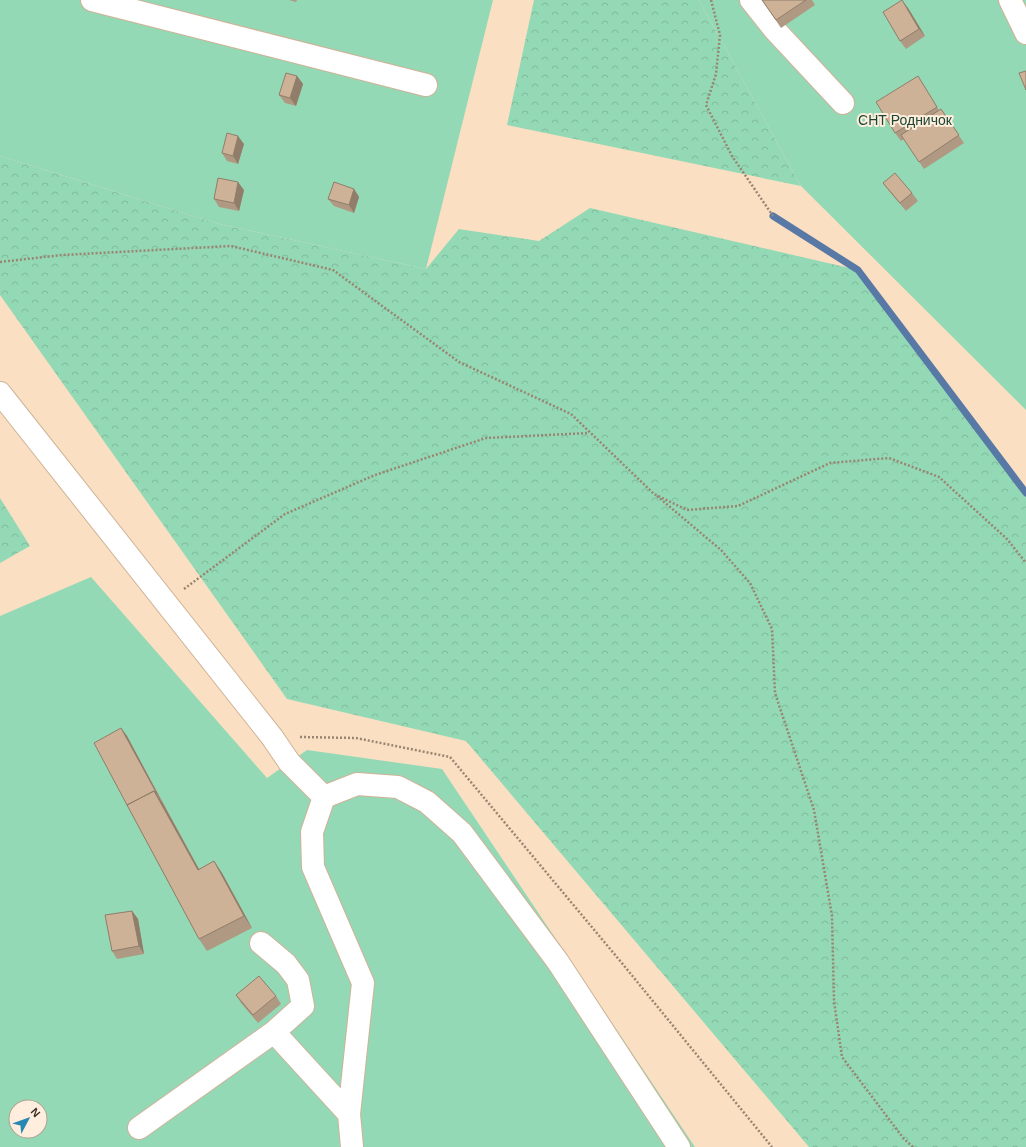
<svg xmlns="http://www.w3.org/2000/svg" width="1026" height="1147" font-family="Helvetica,sans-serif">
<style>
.green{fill:#94d9b5;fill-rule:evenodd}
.forest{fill:url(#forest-crowns)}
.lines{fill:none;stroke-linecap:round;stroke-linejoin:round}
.stream{stroke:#5878a5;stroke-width:7}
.minor-casing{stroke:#ceb398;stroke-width:24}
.path{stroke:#988572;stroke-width:2.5;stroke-dasharray:2 2;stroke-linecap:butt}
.minor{stroke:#fff;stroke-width:22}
.wall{fill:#b09982}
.shaded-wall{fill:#907d6a}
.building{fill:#cdb297;stroke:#907d6a}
.labels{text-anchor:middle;stroke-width:4;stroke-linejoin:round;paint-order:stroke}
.park-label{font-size:14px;fill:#1c4633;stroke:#fed}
</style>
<defs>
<pattern id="forest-crowns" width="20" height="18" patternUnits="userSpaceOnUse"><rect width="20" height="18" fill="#94d9b5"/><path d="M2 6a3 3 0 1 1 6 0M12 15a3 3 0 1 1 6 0" fill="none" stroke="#80bb9c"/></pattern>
</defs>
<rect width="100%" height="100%" fill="#fadfc2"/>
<path class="green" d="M0,0H493L426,269L219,224L0,156Z
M699,0H1026V410L801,186Z
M91,577L267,778L307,750L442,769L695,1147H0V616ZM16,1107H40V1131H16Z"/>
<path class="forest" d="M534,0H699L801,186L507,125Z
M0,156L219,224L426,269L459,229L539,241L590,208L858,270L1026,493V1147H809L466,741L287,699L0,295Z
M0,498L30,546L0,563Z"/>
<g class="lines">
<path class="stream" d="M773,216L858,270L1026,493"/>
<g class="minor-casing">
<path id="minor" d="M92,0L426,85
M751,0L774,29L843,103
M1010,0L1026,33
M0,393L272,737L289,762L324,797L357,784L398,787L427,802L462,833L558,962L679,1147
M324,797L312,832L313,867L363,983L349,1114L352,1147
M261,943L286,964L298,980L303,1006L274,1032L349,1114
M139,1128L274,1032"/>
</g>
<path class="path" d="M711,0L720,35L716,74L706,105L732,156L773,216
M0,262L62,255L231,246L333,270L459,362L571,414L654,494L687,510L738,506L830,463L889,458L939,477L1007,539L1026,563
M657,496L721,550L750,583L772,629L775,693L814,810L832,916L834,1001L842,1057L904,1139L913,1147
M184,589L285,514L375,475L486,438L589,433
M300,737L356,738L450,757L621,962L772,1147"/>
<use href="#minor" class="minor"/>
</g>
<path class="wall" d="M289,0H297L296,2Z
M762,0H812L815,5L781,28Z
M908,8L925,36L906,49L900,41Z
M297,76L303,84L296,106L285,103L279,95Z
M918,76L939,110L941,109L964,143L924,169L904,139L901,141L895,133Z
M244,144L238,164L227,161L222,153Z
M883,183L912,193L918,201L906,211L889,191Z
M354,189L359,197L354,213L334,206L328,199Z
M244,190L239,211L219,207L214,199Z
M121,728L127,736L199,869L214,861L222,873L252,928L207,951L199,939L127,805Z
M132,911L138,919L144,954L117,959L112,951Z
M236,995L276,996L281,1004L258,1023L241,1003Z"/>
<path class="shaded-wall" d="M902,0L908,8L925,36L919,29Z
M297,76L303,84L296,106L290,98Z
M238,136L244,144L238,164L233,156Z
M238,182L244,190L239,211L234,203Z
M354,189L359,197L354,213L349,205Z
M121,728L127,736L162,802L157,794Z
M154,791L162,802L206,882L198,870Z
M214,861L222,873L252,928L244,916Z
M132,911L138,919L144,954L139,946Z"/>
<path class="building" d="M762,0H806L776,20Z
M902,0L919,29L900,41L883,12Z
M1026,71V90L1019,73Z
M286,73L297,76L290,98L279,95Z
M918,76L937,107L895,133L876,102Z
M941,109L959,135L919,162L901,135Z
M227,133L238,136L233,156L222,153Z
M895,173L912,193L900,203L883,183Z
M218,178L238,182L234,203L214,199Z
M334,182L354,189L349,205L328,199Z
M121,728L157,794L154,791L127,805L94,743Z
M154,791L198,870L214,861L244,916L199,939L127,805Z
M132,911L139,946L112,951L105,915Z
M259,976L276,996L253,1015L236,995Z"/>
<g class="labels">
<g class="park-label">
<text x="905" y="125">СНТ Родничок</text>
</g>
</g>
<g transform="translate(28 1119) rotate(49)"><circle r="19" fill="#ffeedd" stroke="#b1a294"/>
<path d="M0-3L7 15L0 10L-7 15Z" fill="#2887b3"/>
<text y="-6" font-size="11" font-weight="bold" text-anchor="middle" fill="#3b3126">N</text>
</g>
</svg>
